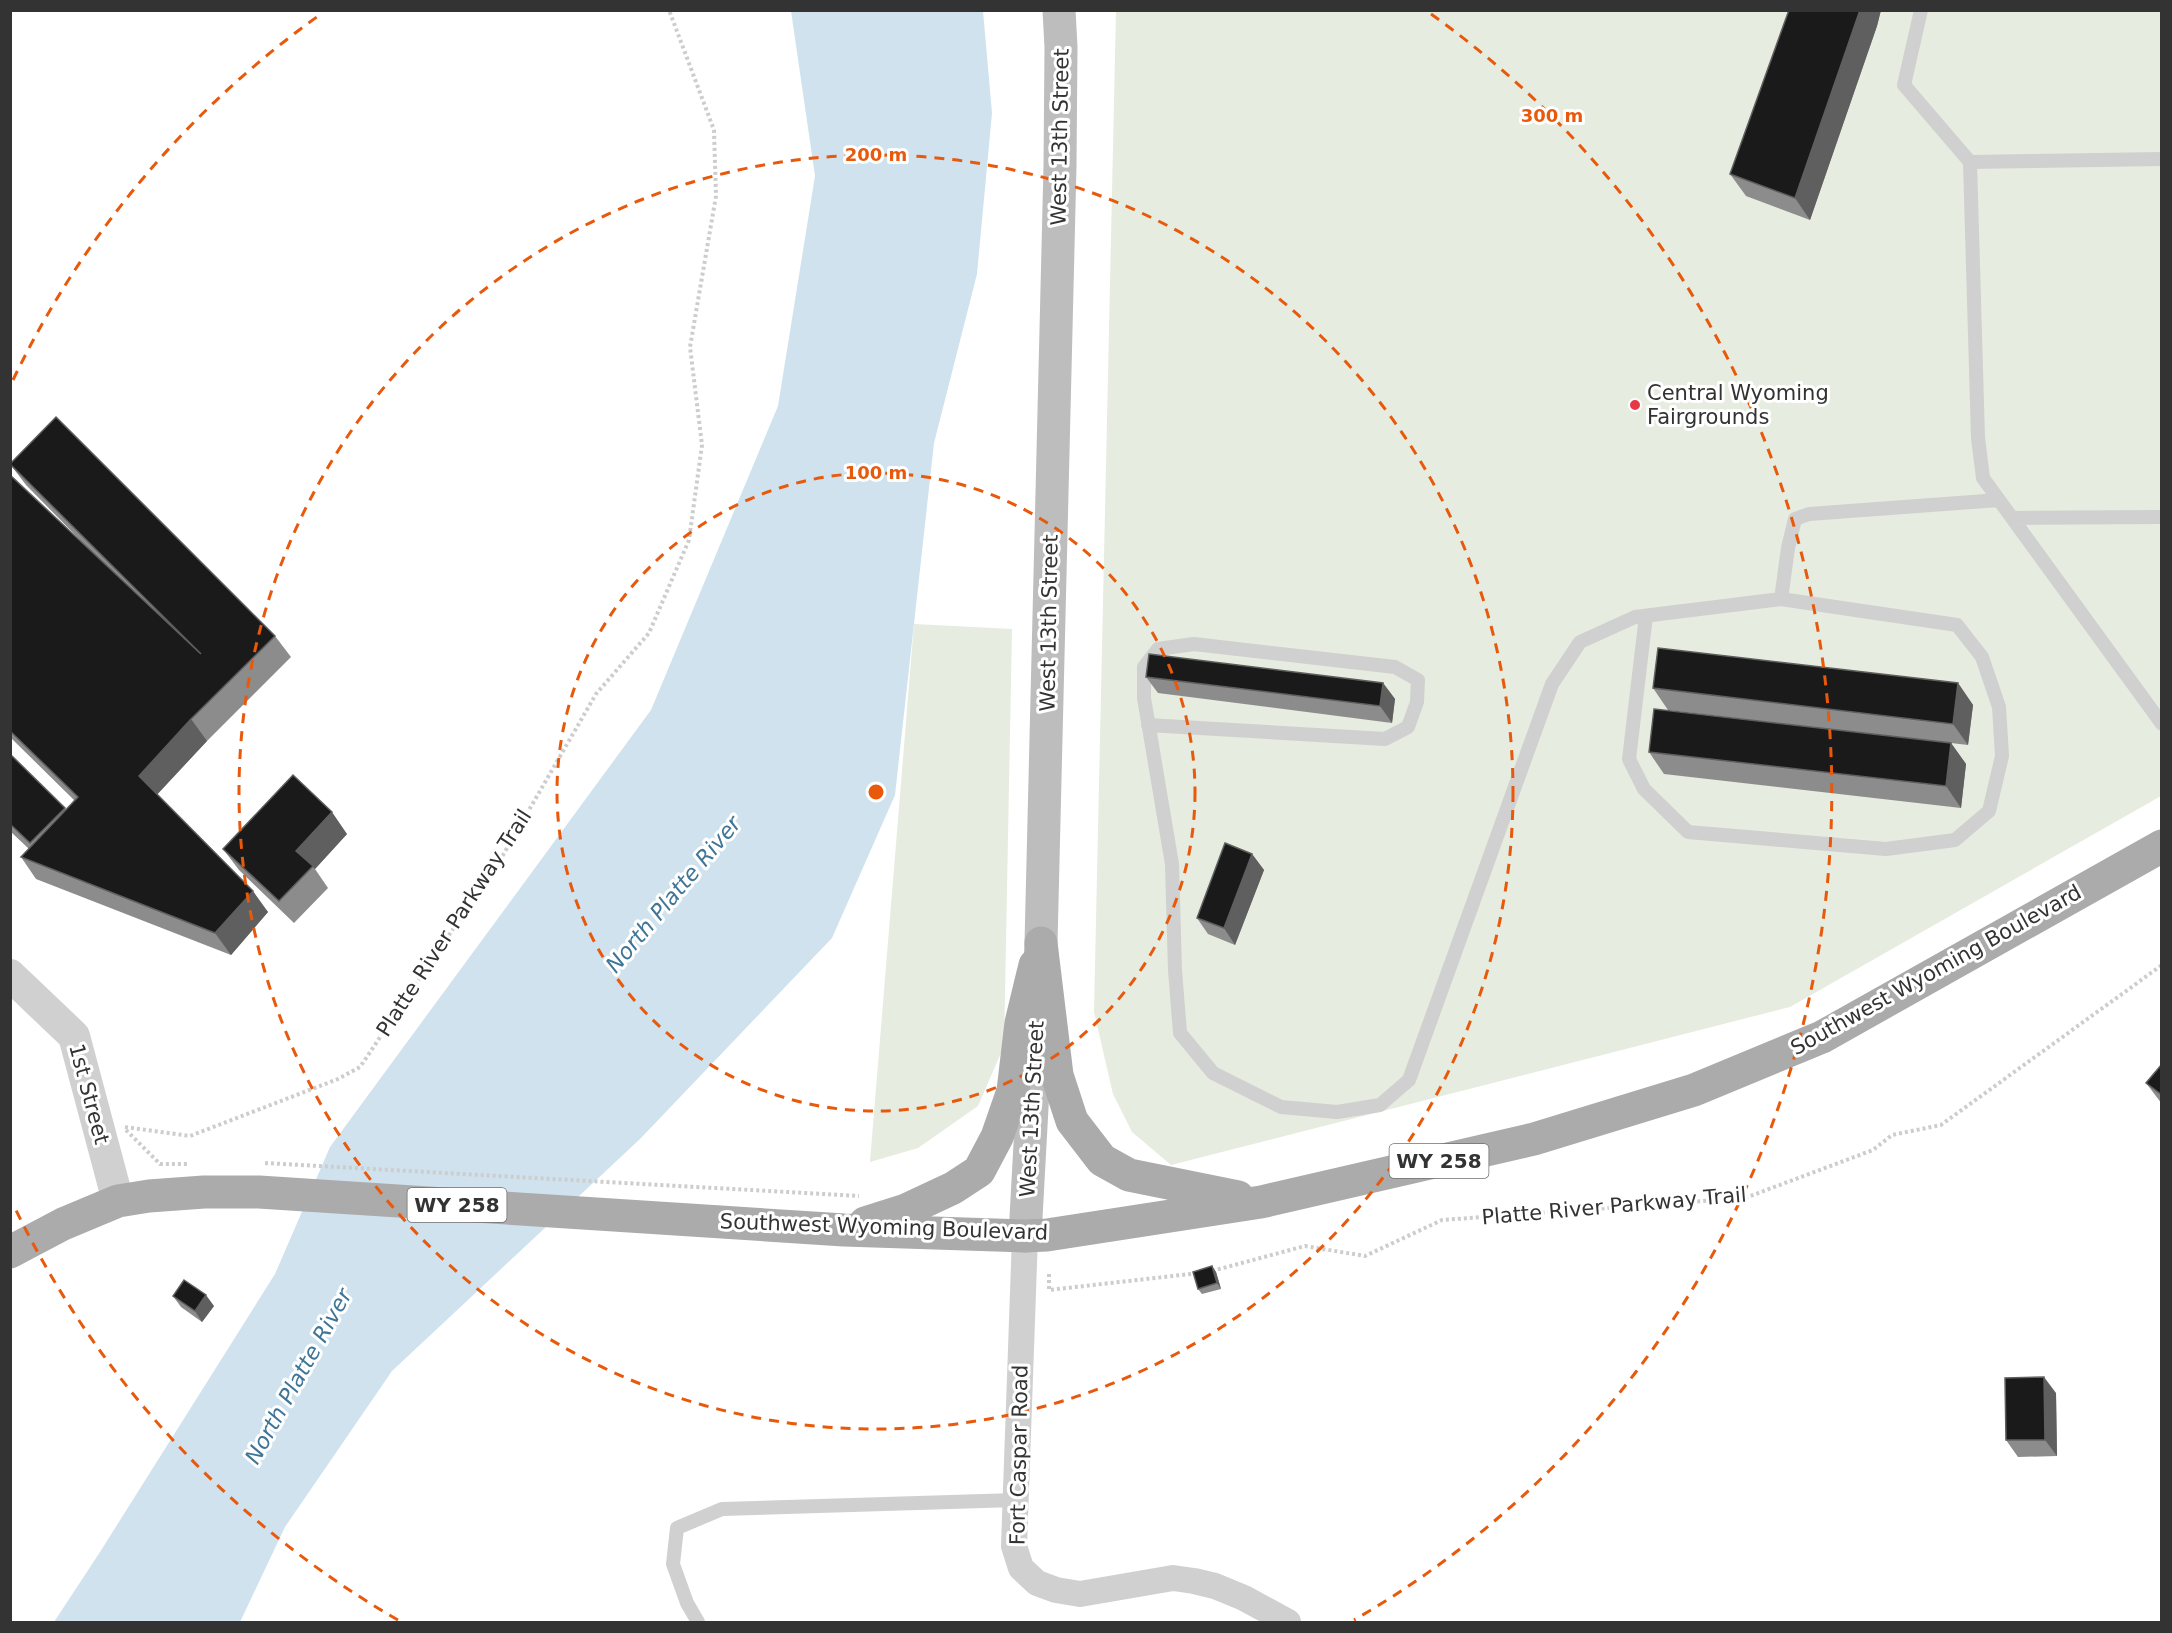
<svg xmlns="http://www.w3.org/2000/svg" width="2172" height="1633" font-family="'DejaVu Sans',sans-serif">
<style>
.green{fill:#e6ecdf}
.water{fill:#cfe2ee}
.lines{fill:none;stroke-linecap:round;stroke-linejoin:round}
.path{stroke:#cdcdcd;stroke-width:4;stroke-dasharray:3 3;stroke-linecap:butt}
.service{stroke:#d0d0d0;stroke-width:14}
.minor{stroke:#d0d0d0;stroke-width:26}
.tertiary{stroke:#d0d0d0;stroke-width:32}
.secondary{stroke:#bdbdbd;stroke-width:33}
.primary{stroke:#ababab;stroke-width:33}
.wall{fill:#8c8c8c}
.shaded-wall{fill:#5f5f5f}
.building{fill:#1a1a1a;stroke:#5f5f5f;stroke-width:1.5}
.ring{fill:none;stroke:#e8590c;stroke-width:3;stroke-dasharray:10 8}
.poi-dot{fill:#e63946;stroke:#fff;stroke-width:2}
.labels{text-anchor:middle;stroke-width:6;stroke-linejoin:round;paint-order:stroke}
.shield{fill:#fff;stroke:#707070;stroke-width:1.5}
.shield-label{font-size:20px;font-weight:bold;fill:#333}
.street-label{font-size:21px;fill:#333;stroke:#fff}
.poi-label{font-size:21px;fill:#333;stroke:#fff;text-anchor:start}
.water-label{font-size:22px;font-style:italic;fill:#3f7597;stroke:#fff}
.centre{fill:#e8590c;stroke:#fff;stroke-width:3}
.ring-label{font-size:18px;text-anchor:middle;font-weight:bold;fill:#e8590c;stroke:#fff;stroke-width:6;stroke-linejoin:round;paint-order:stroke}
</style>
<rect width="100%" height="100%" fill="#fff"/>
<path class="green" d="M1116,11H2161V796L1790,1007L1171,1165L1132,1132L1113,1094L1094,1012Z
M914,624L1012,629L1004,1046L978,1106L918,1148L870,1162Z"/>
<path class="water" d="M791,11H983L992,113L977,274L934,443L895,795L832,938L640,1139L392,1371L285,1527L240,1622H54L100,1552L275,1274L330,1147L651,710L778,406L815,176Z"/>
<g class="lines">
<path class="path" d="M125,1127L190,1136L338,1079L360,1067L503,855L596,694L649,633L689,540L702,445L690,347L716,196L714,130L669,10
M126,1130L160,1164H188
M265,1163L859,1196
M1212,1271L1305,1246L1365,1256L1442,1220L1745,1198L1873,1150L1892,1135L1941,1125L2162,965
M1049,1274V1290L1199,1273"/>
<path class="service" d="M1921,10L1904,85L1970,162L1978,438L1983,478L2162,724
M1970,162L2162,159
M2012,518L2162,517
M1646,616L1629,759L1644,789L1688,832L1886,849L1955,840L1989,811L2002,756L1999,707L1982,657L1957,625L1781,599
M1148,725L1385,739L1408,727L1417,702L1418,680L1395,667L1194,644L1158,649L1144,667V698L1172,864L1175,970L1180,1033L1213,1073L1281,1107L1337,1112L1380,1105L1409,1080L1552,684L1580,642L1635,617L1781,599L1788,548L1795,519L1809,514L1999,500
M698,1622L687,1603L673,1564L677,1528L722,1509L1016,1500"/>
<path class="minor" d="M1025,1236L1014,1546L1021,1568L1037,1583L1056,1590L1080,1594L1173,1578L1194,1581L1215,1586L1244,1598L1288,1622"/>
<path class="tertiary" d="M10,975L74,1036L118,1201"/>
<path class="secondary" d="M1025,1236L1041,943L1060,166L1061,47L1059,10"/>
<path class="primary" d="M1041,943L1057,1075L1072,1121L1102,1160L1129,1175L1238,1197
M865,1223L906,1210L953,1188L979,1171L997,1137L1013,1091L1021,1023L1035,965
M10,1252L63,1224L118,1201L149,1196L204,1192H259L844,1230L1025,1236L1047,1235L1261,1202L1534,1139L1694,1090L1822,1037L2162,846"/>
</g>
<path class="wall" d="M1789,10H1881L1877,26L1810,220L1746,196L1730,174Z
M10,464L275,636L291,657L207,741L157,794L268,912L231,955L36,879L21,857L29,849L10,831V754L66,810L74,800L10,737V475L96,556L26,485Z
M1146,677L1383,683L1395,699L1392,723L1158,693Z
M1958,683L1973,705L1968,745L1951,743L1966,764L1961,808L1664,774L1649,752L1818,728L1668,710L1653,688Z
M347,834L315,869L328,888L294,923L239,870L223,849Z
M1252,854L1264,870L1235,945L1208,934L1197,918Z
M2162,1064V1104L2146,1083Z
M1212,1266L1216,1272L1221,1289L1202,1294L1198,1289Z
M173,1296L214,1306L202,1322L181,1307Z
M2056,1393L2057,1456L2018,1457L2006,1440Z"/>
<path class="shaded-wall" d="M1860,10H1881L1877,26L1810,220L1795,198Z
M1383,683L1395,699L1392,723L1380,706Z
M1958,683L1973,705L1968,745L1953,724Z
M191,719L207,741L154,798L139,776Z
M1951,743L1966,764L1961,808L1946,786Z
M332,812L347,834L315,869L296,851Z
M1252,854L1264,870L1235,945L1224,928Z
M253,891L268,912L231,955L215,933Z
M1212,1266L1216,1272L1221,1289L1217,1283Z
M206,1295L214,1306L202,1322L195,1311Z
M2044,1377L2056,1393L2057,1456L2045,1440Z"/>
<path class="building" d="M1789,10H1860L1795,198L1730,174Z
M56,417L275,636L191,719L139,776L253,891L215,933L21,857L78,797L10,731V475L201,654L10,464Z
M1658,648L1958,683L1953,724L1653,688Z
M1149,654L1383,683L1380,706L1146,677Z
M1654,709L1951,743L1946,786L1649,752Z
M10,754L65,808L30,843L10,824Z
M293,775L332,812L296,851L313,866L279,901L223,849Z
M1225,843L1252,854L1224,928L1197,918Z
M2162,1064V1095L2146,1083Z
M1212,1266L1217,1283L1198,1289L1193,1272Z
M184,1280L206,1295L195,1311L173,1296Z
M2044,1377L2045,1440H2006L2005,1378Z"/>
<g class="ring">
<circle cx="876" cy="792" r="319"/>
<circle cx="876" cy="792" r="637"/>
<path d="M398 1620A956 956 0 0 1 13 1204M13 380A956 956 0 0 1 321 14M1431 14A956 956 0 0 1 1354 1620"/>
</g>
<circle class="poi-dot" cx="1635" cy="405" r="6"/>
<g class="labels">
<g class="shield">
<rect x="1389.5" y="1144" width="99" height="34" rx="4.5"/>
<rect x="407.5" y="1188" width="99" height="34" rx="4.5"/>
</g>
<g class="shield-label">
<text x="1439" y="1168">WY 258</text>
<text x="457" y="1212">WY 258</text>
</g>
<g class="street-label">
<text transform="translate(1060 137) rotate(-89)" y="7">West 13th Street</text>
<text transform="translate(1049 623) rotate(-89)" y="7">West 13th Street</text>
<text transform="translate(454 923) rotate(-57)" y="7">Platte River Parkway Trail</text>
<text transform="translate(1936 970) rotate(-29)" y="7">Southwest Wyoming Boulevard</text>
<text transform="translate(89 1094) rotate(75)" y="7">1st Street</text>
<text transform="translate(1032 1109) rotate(-87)" y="7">West 13th Street</text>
<text transform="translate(1614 1206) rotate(-5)" y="7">Platte River Parkway Trail</text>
<text transform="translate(884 1227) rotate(2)" y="7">Southwest Wyoming Boulevard</text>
<text transform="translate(1019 1455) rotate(-89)" y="7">Fort Caspar Road</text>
</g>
<g class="poi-label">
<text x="1647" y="400">Central Wyoming<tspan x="1647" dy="24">Fairgrounds</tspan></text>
</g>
<g class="water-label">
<text transform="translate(673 894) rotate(-50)" y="8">North Platte River</text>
<text transform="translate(298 1376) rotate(-61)" y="8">North Platte River</text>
</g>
</g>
<circle cx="876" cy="792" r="9" class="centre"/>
<g class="ring-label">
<text x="1552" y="122">300 m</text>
<text x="876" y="161">200 m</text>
<text x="876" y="479">100 m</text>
</g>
<rect width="2172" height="1633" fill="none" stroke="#333333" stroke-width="24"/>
</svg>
